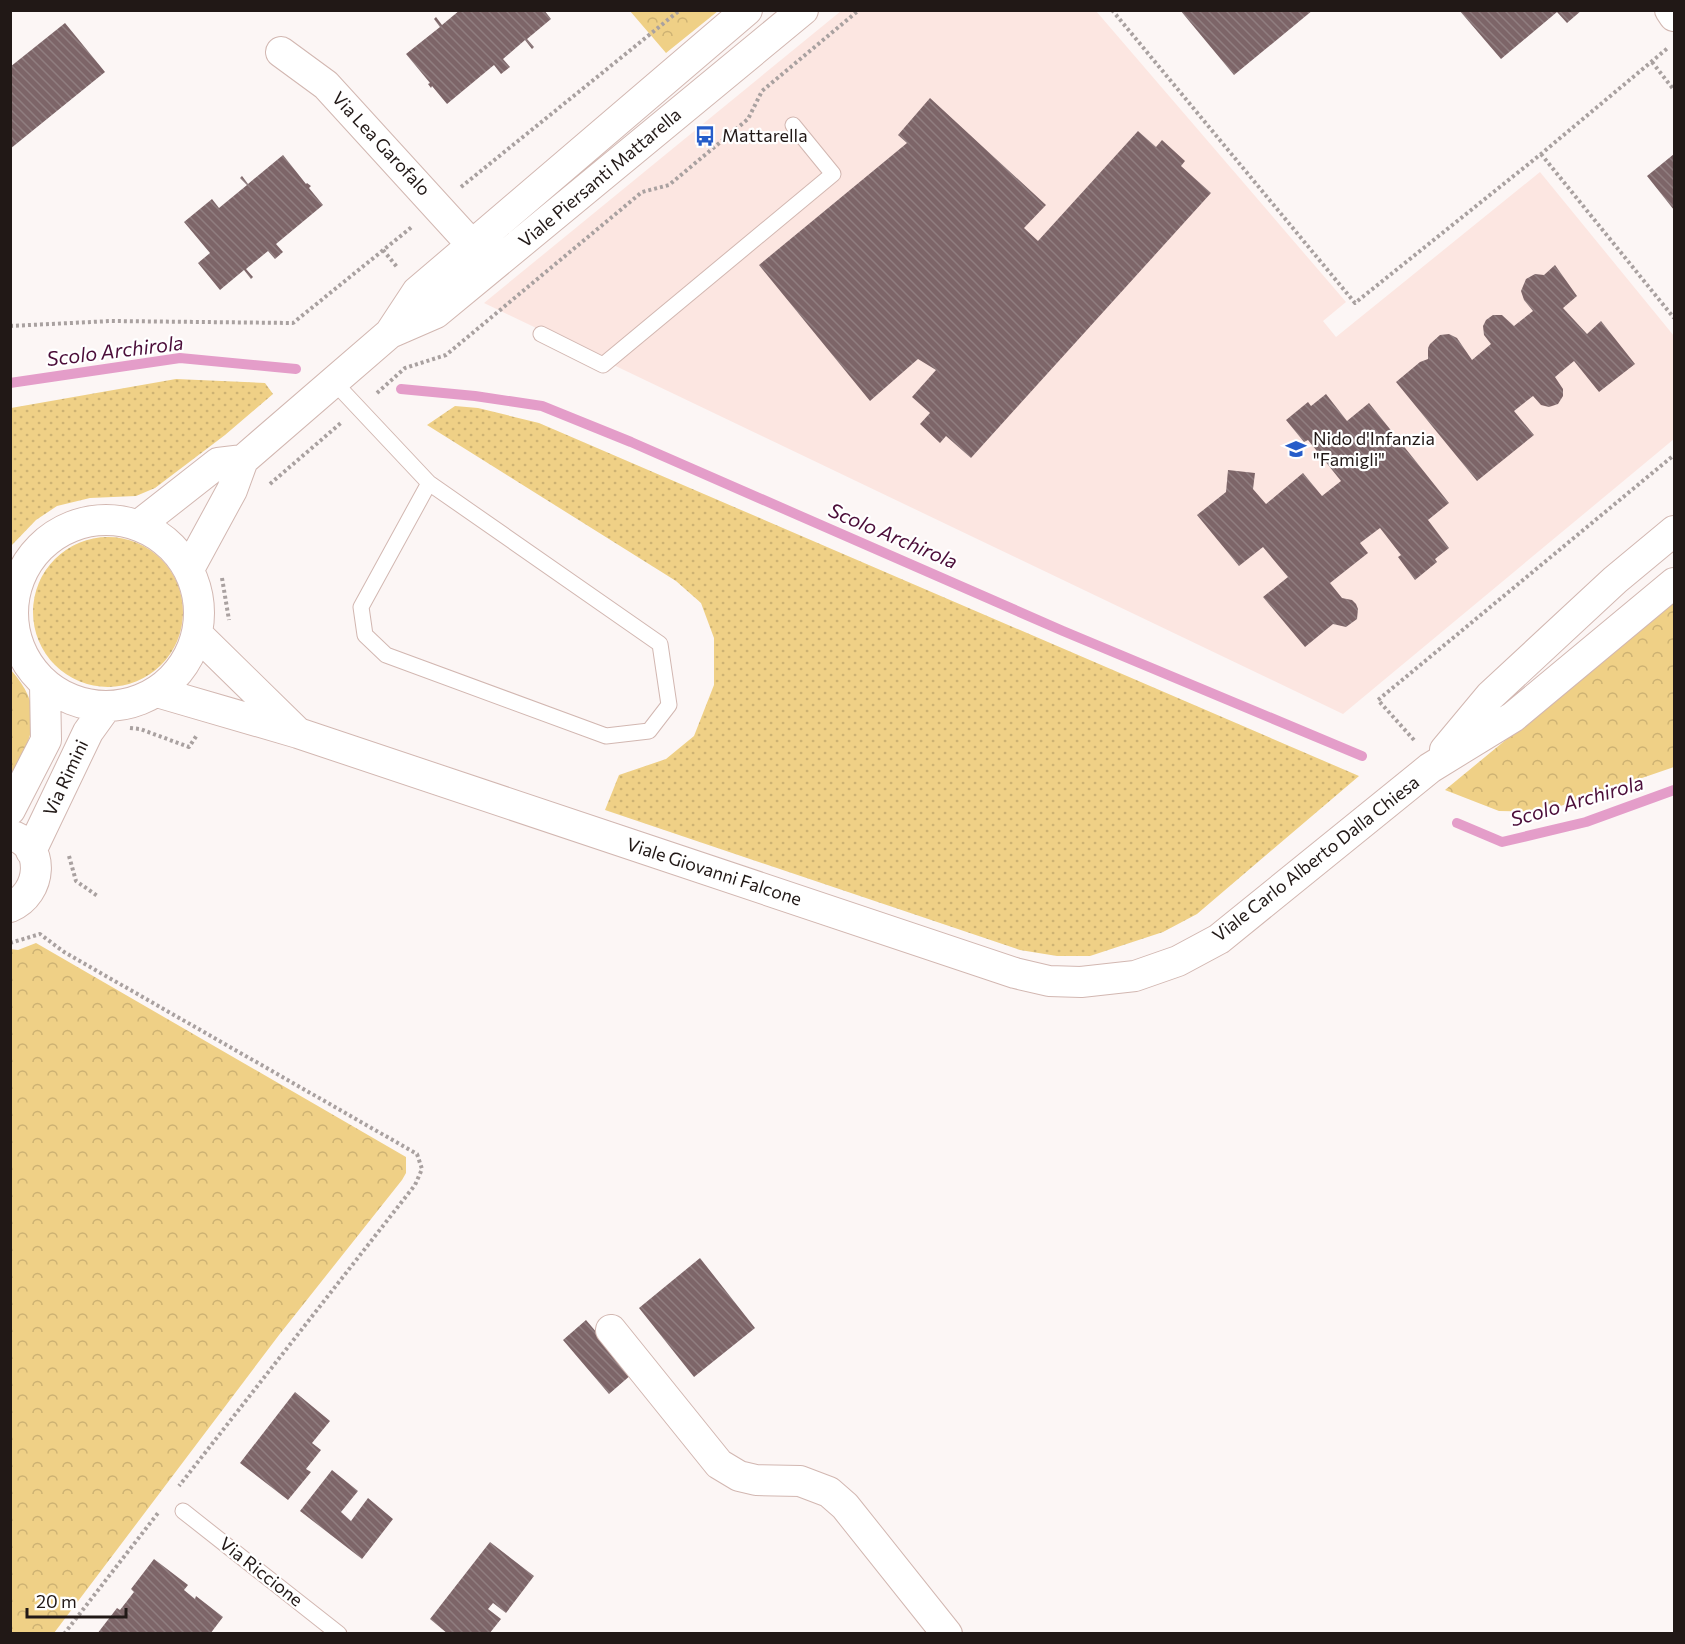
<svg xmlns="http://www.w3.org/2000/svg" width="1685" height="1644" font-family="Commissioner,sans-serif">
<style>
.built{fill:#fce6e1}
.grass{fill:url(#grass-dots)}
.park{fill:url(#park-crowns)}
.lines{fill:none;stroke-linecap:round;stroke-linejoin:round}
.stream{stroke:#e49dc9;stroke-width:10}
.building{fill:url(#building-back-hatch)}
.lane-casing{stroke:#d2b7b1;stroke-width:17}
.street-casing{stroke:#d2b7b1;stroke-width:32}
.path{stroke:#a9a1a0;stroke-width:4;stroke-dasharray:3 3;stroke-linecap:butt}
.lane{stroke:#fff;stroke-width:15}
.street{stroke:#fff;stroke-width:30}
.labels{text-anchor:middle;stroke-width:4.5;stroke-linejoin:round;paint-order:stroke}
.poi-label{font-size:18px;fill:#211816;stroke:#fff;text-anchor:start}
.street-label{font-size:18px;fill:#211816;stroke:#fff}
.water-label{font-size:20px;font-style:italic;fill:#4b0d39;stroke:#fff}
</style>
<defs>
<pattern id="grass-dots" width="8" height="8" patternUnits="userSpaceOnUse" patternTransform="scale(1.5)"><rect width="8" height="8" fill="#efd086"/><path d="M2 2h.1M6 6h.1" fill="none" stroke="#cdb273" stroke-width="1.8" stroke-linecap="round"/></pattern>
<pattern id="park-crowns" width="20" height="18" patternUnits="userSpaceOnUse" patternTransform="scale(1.5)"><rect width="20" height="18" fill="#efd086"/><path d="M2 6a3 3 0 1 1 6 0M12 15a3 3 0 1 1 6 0" fill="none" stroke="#cdb273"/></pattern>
<pattern id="building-back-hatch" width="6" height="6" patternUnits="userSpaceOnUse" patternTransform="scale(1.5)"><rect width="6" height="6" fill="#7d6568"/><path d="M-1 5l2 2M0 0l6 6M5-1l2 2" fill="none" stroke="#907e80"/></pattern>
</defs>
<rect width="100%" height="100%" fill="#fcf6f5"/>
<path class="built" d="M841,11H1096L1346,302L1323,321L1336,337L1540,172L1674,336V439L1343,714L484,303Z"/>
<path class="grass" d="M176,379L265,383L273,394L225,435L155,488L136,496L90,498L57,506L36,520L11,546V408Z
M455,406L478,408L539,423L1359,776L1197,914L1163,932L1090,956H1057L1020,950L605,810L619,775L666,759L694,736L714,685V638L701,603L676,581L427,425Z
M33 612a75 75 0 1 1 150 0a75 75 0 1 1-150 0Z"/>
<path class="park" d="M630,11H718L666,53Z
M1674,601V767L1543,812L1499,811L1445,790Z
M11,670C47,711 32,736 11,778Z
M36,943L406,1157V1173L402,1180L279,1335L54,1633L11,1634L10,949L18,950Z"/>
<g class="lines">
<path class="stream" d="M10,383L180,358L296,369
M401,389L475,396L542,406L631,442L1063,631L1362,756
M1457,823L1502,842L1586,822L1674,790"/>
</g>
<path class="building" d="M460,10H544L551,19L527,39L534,47L532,49L525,40L503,59L510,67L501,74L494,65L447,104L432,86L431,88L428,84L430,83L406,54L440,27L434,19L436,17L442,25Z
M1180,10H1313L1234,75Z
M1459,10H1582L1567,23L1557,12L1501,59Z
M65,23L105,72L10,149V67Z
M930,98L1046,205L1024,228L1038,241L1138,131L1156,147L1162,140L1185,161L1181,166L1211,193L971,458L946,436L940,443L920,424L930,413L912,397L936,370L918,359L870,401L759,265L907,143L898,135Z
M1674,154V210L1647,176Z
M283,155L306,184L307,183L311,186L309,188L323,205L276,244L283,252L275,259L268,251L246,269L253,277L251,279L244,270L220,290L198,263L210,253L184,222L212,199L219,208L247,185L240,178L242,176L248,184Z
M1555,265L1577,296L1563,308L1587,334L1601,321L1635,364L1599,392L1574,361L1555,377L1563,389V396L1558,404L1549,407L1541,405L1533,396L1514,411L1534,435L1477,481L1396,382L1420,362L1428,359V348L1430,344L1440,335L1449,334L1457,338L1472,360L1491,344L1484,335L1483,326L1486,320L1493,315H1502L1514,326L1533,311L1524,300L1521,291L1526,279L1535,274L1544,275Z
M1326,394L1347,421L1369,403L1414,459L1449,503L1428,520L1449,548L1435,559L1437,562L1415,580L1398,557L1401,555L1380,528L1360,543L1368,553L1330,583L1342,598L1352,600L1356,604L1358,609L1357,619L1346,627L1333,624L1305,647L1263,597L1288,577L1263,547L1239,566L1197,515L1226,492L1228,470L1255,473L1253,489L1266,504L1303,473L1322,496L1341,481L1308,440L1304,442L1286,420L1308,402L1311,406Z
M700,1258L755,1328L694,1377L639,1308Z
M586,1320L632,1374L609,1394L563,1340Z
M295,1392L330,1421L312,1443L321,1450L306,1469L311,1472L288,1500L240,1463Z
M332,1470L358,1491L341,1512L351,1521L368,1498L393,1519L362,1559L300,1511Z
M490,1542L534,1576L506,1613L493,1603L488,1609L501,1619L489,1634H448L430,1619Z
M154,1559L188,1585L184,1590L195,1599L196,1596L223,1617L210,1634H97L117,1608L120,1610L134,1592L131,1589Z"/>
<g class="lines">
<g class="lane-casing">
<path id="lane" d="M541,334L603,365L833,174L793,125
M334,382L429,483L361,607L365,635L386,655L606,736L649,731L669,705L660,644L429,483
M183,1511L339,1634"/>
</g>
<g class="street-casing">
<path id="street" d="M1670,10L1674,16
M281,52L326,85L472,245
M390,333L436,313L803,10
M13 613a93 93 0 1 1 186 0a93 93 0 1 1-186 0Z
M139,525L218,463L243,460
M189,569L232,490L243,460L390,333L417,292L747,10
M197,634L296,731
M157,692L298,733L1015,973L1049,981L1081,982L1135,976L1178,961L1219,939L1430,768L1513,717L1674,583
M1445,750L1490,696L1615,580L1674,531
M10,810L46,740L45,684
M10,835C47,844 42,894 10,907
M31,851L88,732L106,707
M611,1330L719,1464L739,1476L756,1480L800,1481L829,1492L845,1506L947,1634"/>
</g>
<path class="path" d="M1112,10L1355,303L1541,154L1669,47
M1652,62L1674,90
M1541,154L1674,318
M461,187L680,10
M383,250L397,267
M10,326L111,321L293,323L413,226
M377,393L405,368L446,355L642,192L669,185L748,119L762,91L859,10
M270,484L342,422
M222,578L229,620
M130,728L140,729L189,747L197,735
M1414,740L1378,700L1674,455
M69,856L76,881L99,897
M10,943L40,934L64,952L417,1154L422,1169L415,1185L179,1486
M64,1634L158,1513"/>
<use href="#lane" class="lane"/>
<use href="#street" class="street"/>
</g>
<defs>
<g id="bus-bare" transform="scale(1.62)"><path d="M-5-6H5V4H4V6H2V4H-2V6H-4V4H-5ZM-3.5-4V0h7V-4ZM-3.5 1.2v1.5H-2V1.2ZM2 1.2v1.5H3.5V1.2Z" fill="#265cc9" stroke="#fff" stroke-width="2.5" paint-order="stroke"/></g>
<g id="school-bare" transform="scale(1.62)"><path d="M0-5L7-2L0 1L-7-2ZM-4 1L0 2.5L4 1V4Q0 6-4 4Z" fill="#265cc9" stroke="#fff" stroke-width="2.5" paint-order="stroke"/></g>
</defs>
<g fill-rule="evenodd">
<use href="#bus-bare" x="705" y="136"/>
<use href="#school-bare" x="1296" y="449"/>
</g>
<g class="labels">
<g class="poi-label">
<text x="722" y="142">Mattarella</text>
<text x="1313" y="445">Nido d'Infanzia<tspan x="1313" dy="21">"Famigli"</tspan></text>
</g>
<g class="street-label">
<text transform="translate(381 144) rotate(47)" y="6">Via Lea Garofalo</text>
<text transform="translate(600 178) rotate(-40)" y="6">Viale Piersanti Mattarella</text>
<text transform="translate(66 778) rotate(-65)" y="6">Via Rimini</text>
<text transform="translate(1316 859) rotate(-38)" y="6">Viale Carlo Alberto Dalla Chiesa</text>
<text transform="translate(714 872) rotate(18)" y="6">Viale Giovanni Falcone</text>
<text transform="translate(261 1572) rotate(38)" y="6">Via Riccione</text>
</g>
<g class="water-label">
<text transform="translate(115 351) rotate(-7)" y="7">Scolo Archirola</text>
<text transform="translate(893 536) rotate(23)" y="7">Scolo Archirola</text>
<text transform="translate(1577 801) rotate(-16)" y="7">Scolo Archirola</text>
</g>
</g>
<rect width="1685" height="1644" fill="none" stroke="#211816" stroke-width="24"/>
<path d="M27 1608v9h99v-9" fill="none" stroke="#211816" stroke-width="3"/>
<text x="36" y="1608" font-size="18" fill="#211816" stroke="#ffffff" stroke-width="4.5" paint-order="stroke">20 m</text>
</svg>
